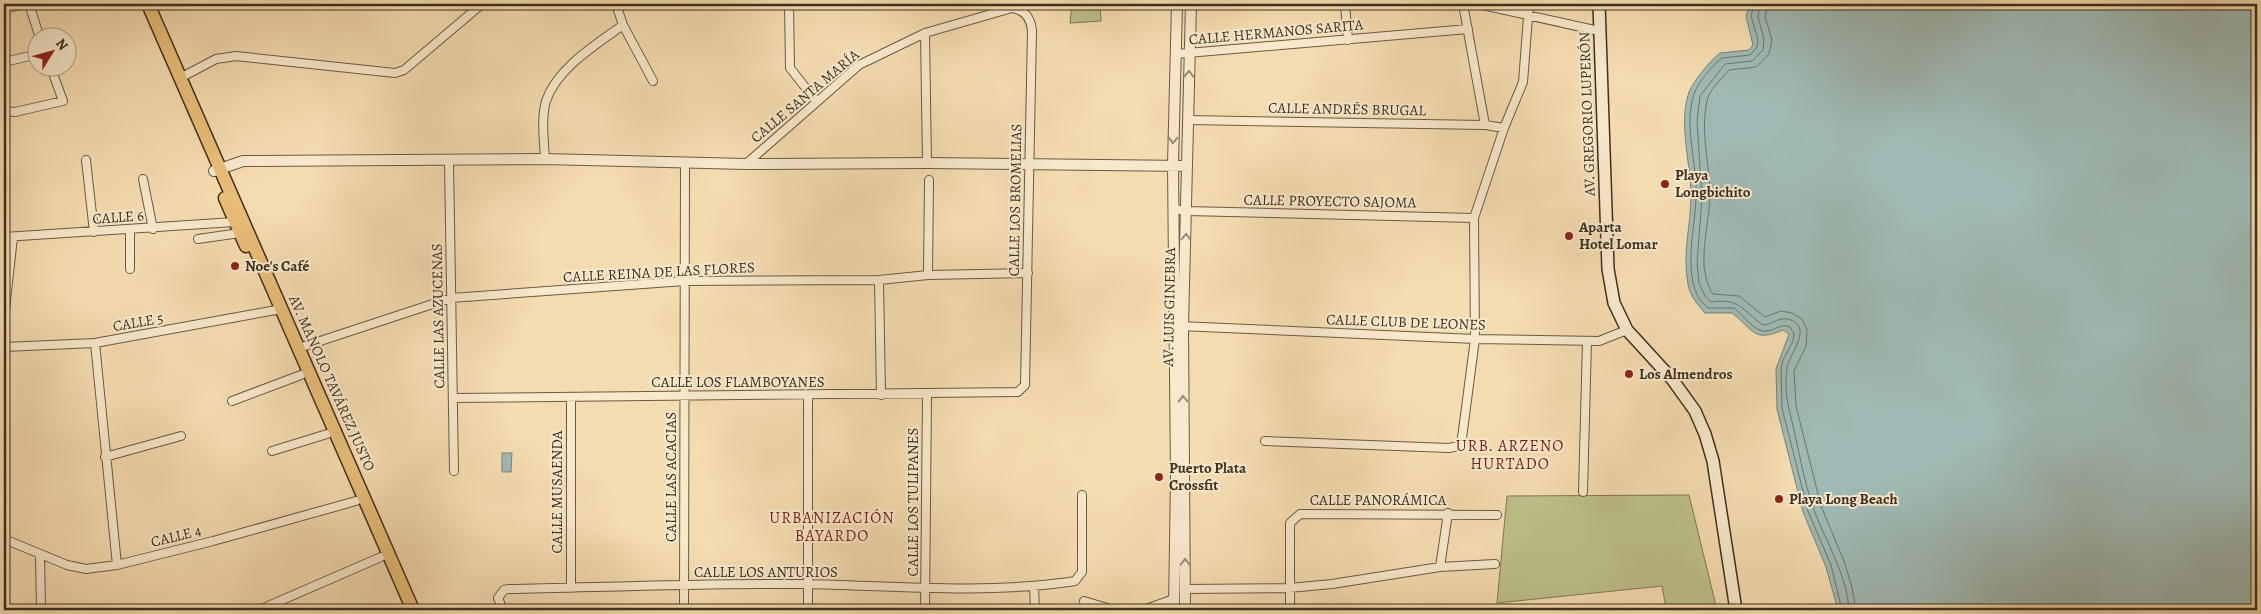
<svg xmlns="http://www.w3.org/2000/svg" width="2261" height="614" font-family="Alegreya,serif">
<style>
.green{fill:#bdc08a;stroke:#7c7854}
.water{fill:#9fbab4;stroke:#778378}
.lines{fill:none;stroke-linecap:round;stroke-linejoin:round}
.shore{stroke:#6e756a;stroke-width:1}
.minor-casing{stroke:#6a5b43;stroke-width:10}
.tertiary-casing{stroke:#6a5b43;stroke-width:12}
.secondary-casing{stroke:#3c301f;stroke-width:14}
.primary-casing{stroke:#3c301f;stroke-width:15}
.minor{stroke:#f8e8cc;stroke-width:8}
.tertiary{stroke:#f8e8cc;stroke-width:10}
.secondary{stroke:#f8e8cc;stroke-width:11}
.primary{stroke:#eabe78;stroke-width:12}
.oneway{stroke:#9a8c76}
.poi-dot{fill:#8f2418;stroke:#f8e8cc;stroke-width:2}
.labels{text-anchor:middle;stroke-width:4;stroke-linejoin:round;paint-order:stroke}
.street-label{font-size:15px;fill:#3c301f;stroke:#f8e8cc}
.poi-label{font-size:15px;font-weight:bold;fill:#3c301f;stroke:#f8e8cc;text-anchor:start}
.neighbourhood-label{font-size:16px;letter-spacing:1px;fill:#7a1f14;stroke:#f8e8cc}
</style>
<rect width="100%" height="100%" fill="#f5dcb0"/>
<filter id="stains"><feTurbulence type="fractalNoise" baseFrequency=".004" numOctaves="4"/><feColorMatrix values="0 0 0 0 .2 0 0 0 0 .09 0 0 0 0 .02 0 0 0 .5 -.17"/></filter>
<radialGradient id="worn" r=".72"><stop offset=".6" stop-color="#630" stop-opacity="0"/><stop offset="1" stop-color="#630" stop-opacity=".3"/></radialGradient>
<path class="green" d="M1072,4H1100L1101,21L1070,23Z
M1689,495L1717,610L1666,608L1662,586L1497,603L1507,496Z"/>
<path class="water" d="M1750,4H2257V610H1838L1826,567L1803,512L1777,409L1776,369L1789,334L1783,330C1753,343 1754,330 1732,313H1705C1697,304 1690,296 1688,284C1682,254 1691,225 1691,196C1691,164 1678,123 1689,92C1695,79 1709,62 1720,53L1749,50L1753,45L1746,16Z
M502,453H512L511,472H502Z"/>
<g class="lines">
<path class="shore" d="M1754,4L1751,16L1758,40L1757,47L1750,55L1722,58C1712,66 1698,82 1694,94C1683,128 1698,164 1696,198C1695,226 1687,254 1693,282C1695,293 1700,301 1708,308H1734C1742,314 1755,333 1767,331C1776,330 1780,323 1790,327L1794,334L1793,341L1783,360L1781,369L1782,408L1808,511L1831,565L1842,610
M1760,4L1758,17L1764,39L1763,50L1752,61L1725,64L1700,96L1697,121L1702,198L1697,263L1699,283L1705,296L1711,302C1740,298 1741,309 1763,325C1772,325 1778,317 1788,319C1815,326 1789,354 1787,368C1785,382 1786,400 1790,413C1798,445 1803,479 1814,510C1826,542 1847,575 1849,610
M1768,4L1765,17L1772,40L1769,54L1756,67L1729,70C1721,79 1709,90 1707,101C1700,133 1710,164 1710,196C1709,219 1703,242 1704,265C1705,275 1707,286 1713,294L1739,296L1765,317L1781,311L1792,313L1802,319L1807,329L1806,346L1794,371L1796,406L1821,506L1844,561L1852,587L1856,610"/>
<g class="minor-casing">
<path id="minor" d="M29,4L40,38
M616,4L623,25L653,81
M789,4L790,68L816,101
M1345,4L1348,40
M1463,4L1485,125
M1478,4L1599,31
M4,9L24,4
M925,33L927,163
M1176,54L1468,29
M4,62L38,54
M180,78L216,59L236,56L395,73L404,70L482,4
M4,111L15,112L63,101L51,68
M1188,120L1485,125L1504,128
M545,159C544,141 541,118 546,101C557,68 597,44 623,25
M86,160L94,232
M449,161L454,471
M143,179L153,229
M1174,209L1187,211L1474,218
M130,230V269
M4,237L234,222
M198,239L240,233
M928,275L929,180
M879,280L881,395
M4,319L13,237
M1179,326L1475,339L1599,341L1627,330
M95,343L117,565
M4,347L95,343L276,310
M299,348L451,298L685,281L879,280L928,275L1028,273
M453,398L1018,392L1025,385L1032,31C1031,18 1025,10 1012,8L925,33L859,65L746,164
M232,401L301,375
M1265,441L1449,448L1459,446L1462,438L1475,339L1474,218L1504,128L1523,82L1529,4
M272,451L327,434
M105,457L181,436
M1583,492L1587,341
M4,539L67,565L86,569L117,565L213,541L356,501
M40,555L41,610
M1440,567L1448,513
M1034,587L1035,610
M571,588V397
M1185,589L1289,588L1332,584L1440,567L1495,564
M1084,601L1114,610
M259,610L381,557
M503,610L498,598L504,590L508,589C608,587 708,583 808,584C895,586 982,594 1069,582L1075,581L1082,572V495
M684,610L685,163
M808,610V395
M925,610L927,395
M1143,610L1174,599
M1290,610V523L1300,514L1497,515"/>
</g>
<g class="tertiary-casing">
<path id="tertiary" d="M214,171L243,161L545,159L746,164L927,163L1187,166
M1174,610L1176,476L1173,164L1177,4
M1185,610L1183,326L1191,4"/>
</g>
<g class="secondary-casing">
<path id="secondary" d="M1599,4L1608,269L1614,303L1627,330L1672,379L1695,411L1705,434L1713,461L1736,610"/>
</g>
<g class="primary-casing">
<path id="primary" d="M148,4L413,610
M225,198L246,246"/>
</g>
<use href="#minor" class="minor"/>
<use href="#tertiary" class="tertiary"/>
<use href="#secondary" class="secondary"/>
<use href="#primary" class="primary"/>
</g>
<defs><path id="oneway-chevron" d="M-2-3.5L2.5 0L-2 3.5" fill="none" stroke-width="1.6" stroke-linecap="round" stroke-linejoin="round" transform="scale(1.25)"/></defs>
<g class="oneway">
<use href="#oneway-chevron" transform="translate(1189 74) rotate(-89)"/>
<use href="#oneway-chevron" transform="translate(1173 140) rotate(92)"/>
<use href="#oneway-chevron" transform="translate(1186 237) rotate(-88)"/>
<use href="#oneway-chevron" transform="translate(1183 399) rotate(-91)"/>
<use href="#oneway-chevron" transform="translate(1185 562) rotate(-91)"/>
</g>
<g class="poi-dot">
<circle cx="1665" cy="184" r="5"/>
<circle cx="1569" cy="236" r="5"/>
<circle cx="235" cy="266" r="5"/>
<circle cx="1629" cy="374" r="5"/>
<circle cx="1159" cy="477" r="5"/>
<circle cx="1779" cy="499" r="5"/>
</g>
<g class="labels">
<g class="street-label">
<text transform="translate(1276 32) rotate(-5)" y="5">CALLE HERMANOS SARITA</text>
<text transform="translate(805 96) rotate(-40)" y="5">CALLE SANTA MARÍA</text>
<text transform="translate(1347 109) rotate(1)" y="5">CALLE ANDRÉS BRUGAL</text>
<text transform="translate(1587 114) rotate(-92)" y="5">AV. GREGORIO LUPERÓN</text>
<text transform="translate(1015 200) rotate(-89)" y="5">CALLE LOS BROMELIAS</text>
<text transform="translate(1330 201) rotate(1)" y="5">CALLE PROYECTO SAJOMA</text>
<text transform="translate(118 217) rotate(-4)" y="5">CALLE 6</text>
<text transform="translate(659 272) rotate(-3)" y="5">CALLE REINA DE LAS FLORES</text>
<text transform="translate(1169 307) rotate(-89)" y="5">AV. LUIS GINEBRA</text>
<text transform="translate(438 316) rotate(-91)" y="5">CALLE LAS AZUCENAS</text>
<text transform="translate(138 322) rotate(-10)" y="5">CALLE 5</text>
<text transform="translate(1406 322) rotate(2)" y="5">CALLE CLUB DE LEONES</text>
<text x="738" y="387">CALLE LOS FLAMBOYANES</text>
<text transform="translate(332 383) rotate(66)" y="5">AV. MANOLO TAVÁREZ JUSTO</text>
<text transform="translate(671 477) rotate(-90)" y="5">CALLE LAS ACACIAS</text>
<text transform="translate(557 492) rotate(-90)" y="5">CALLE MUSAENDA</text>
<text x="1378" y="505">CALLE PANORÁMICA</text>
<text transform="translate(913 502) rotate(-90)" y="5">CALLE LOS TULIPANES</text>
<text transform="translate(176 536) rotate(-14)" y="5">CALLE 4</text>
<text x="766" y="577">CALLE LOS ANTURIOS</text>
</g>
<g class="poi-label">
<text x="1675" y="180">Playa<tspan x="1675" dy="17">Longbichito</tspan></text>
<text x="1579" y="232">Aparta<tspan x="1579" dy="17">Hotel Lomar</tspan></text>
<text x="245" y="271">Noe's Café</text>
<text x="1639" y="379">Los Almendros</text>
<text x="1169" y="473">Puerto Plata<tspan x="1169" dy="17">Crossfit</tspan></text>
<text x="1789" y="504">Playa Long Beach</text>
</g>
<g class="neighbourhood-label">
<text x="1510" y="451">URB. ARZENO<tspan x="1510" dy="18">HURTADO</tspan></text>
<text x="832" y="523">URBANIZACIÓN<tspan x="832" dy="18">BAYARDO</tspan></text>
</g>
</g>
<rect width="2261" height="614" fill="none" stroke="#f5dcb0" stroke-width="20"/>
<rect x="5" y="5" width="2251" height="604" fill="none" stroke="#3c301f" stroke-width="2.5"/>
<rect x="10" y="10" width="2241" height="594" fill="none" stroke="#3c301f"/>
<g transform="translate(52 52) rotate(53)"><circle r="24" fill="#f8e8cc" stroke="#ad9e87"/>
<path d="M0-4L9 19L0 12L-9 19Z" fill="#8f2418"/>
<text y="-8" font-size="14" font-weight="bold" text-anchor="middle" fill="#3c301f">N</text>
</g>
<rect width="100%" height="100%" filter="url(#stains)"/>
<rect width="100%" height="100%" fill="url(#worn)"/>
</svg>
